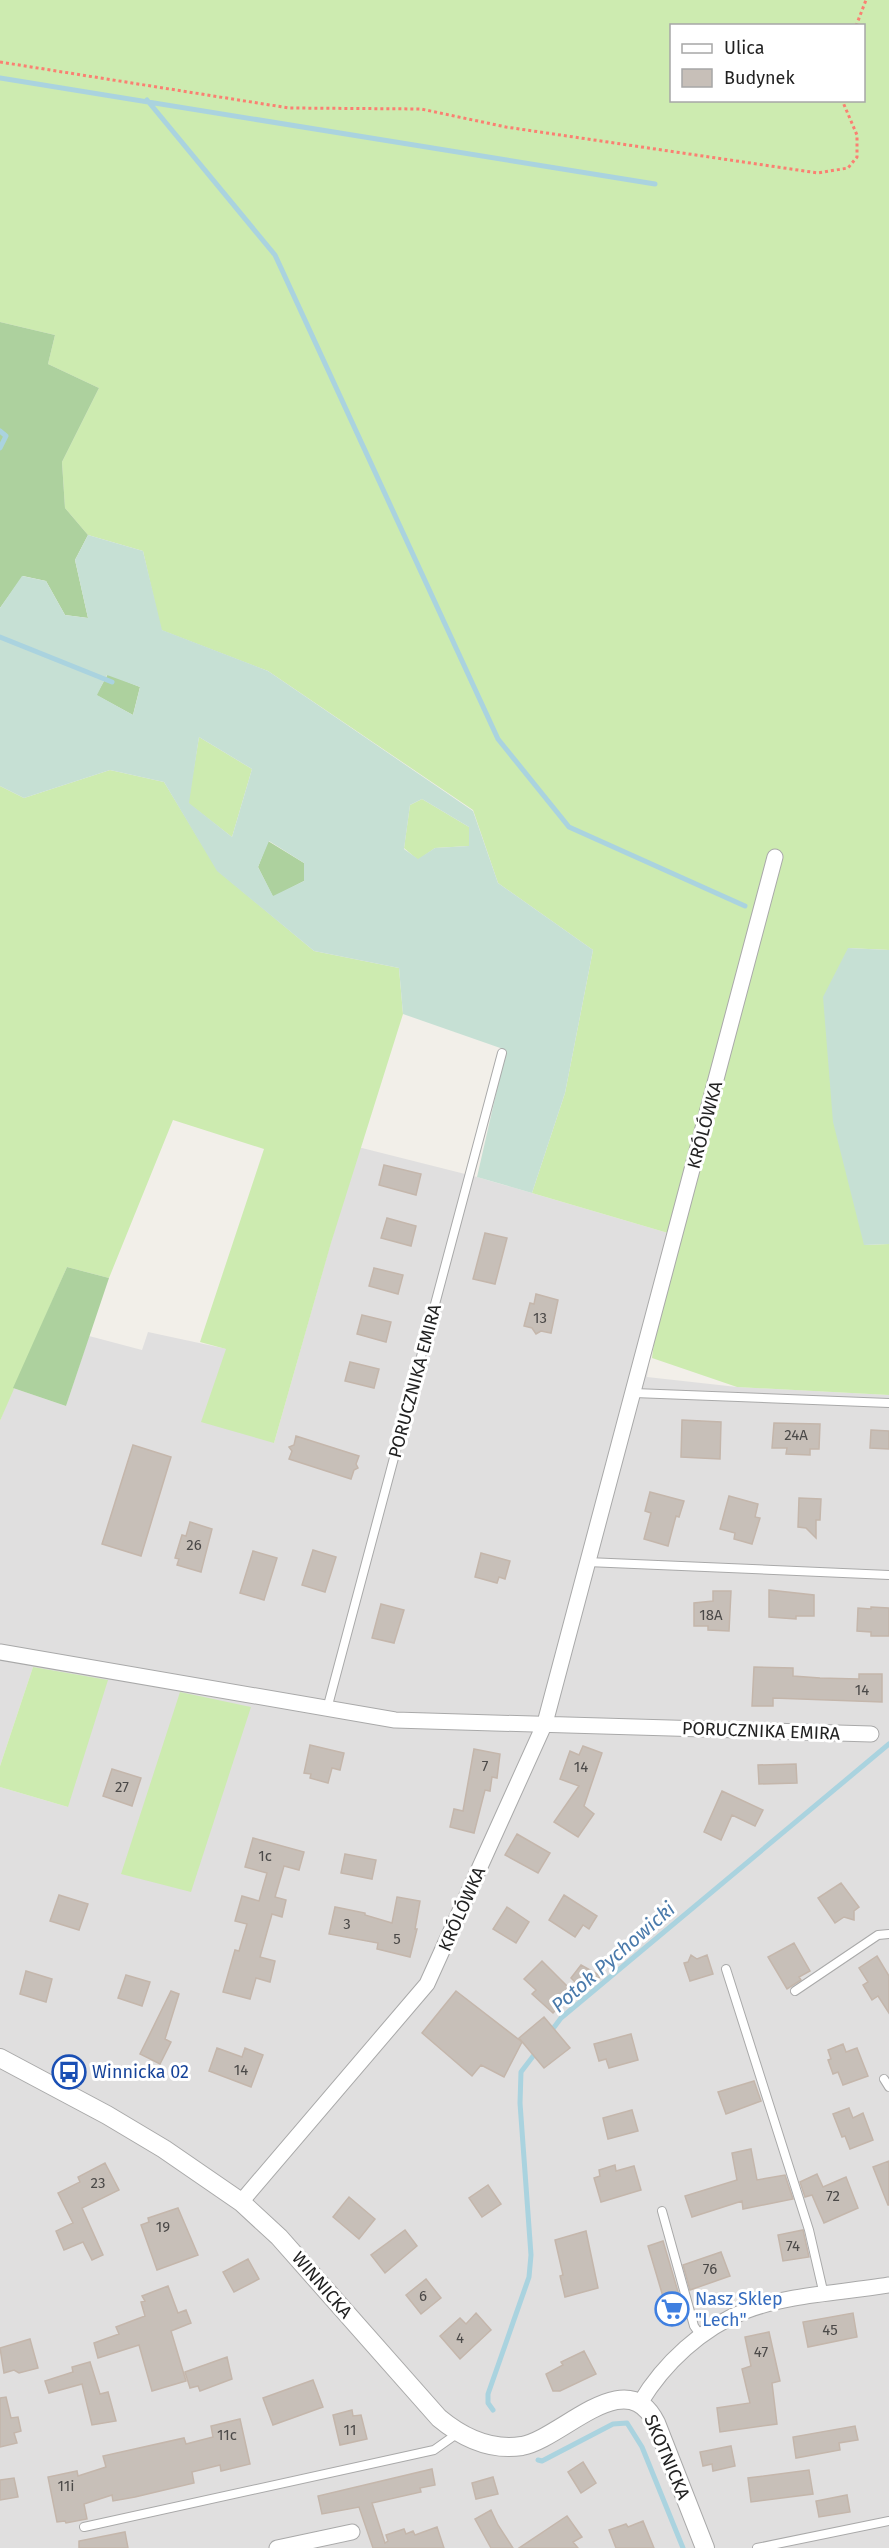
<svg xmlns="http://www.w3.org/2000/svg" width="889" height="2548" font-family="'Fira Sans',sans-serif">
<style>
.residential{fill:#e0dfdf}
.grass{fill:#cdebb0;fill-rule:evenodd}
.forest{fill:#add19e}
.wetland{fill:#c6e0d4;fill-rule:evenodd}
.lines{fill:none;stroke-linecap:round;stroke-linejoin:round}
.stream{stroke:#aad3df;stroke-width:5}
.building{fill:#c7bfb8;stroke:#c4b6ab;stroke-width:1.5}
.service-casing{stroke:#a9a9a9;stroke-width:10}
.minor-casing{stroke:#a9a9a9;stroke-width:17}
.tertiary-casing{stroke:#a9a9a9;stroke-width:20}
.path{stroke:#fa8072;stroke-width:3;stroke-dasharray:3 3;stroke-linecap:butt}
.service{stroke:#fff;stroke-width:8}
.minor{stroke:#fff;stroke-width:15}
.tertiary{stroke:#fff;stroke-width:18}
.labels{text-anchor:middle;stroke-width:6;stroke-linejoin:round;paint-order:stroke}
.number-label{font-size:15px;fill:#4b4948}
.street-label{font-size:18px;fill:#222;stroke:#fff}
.transit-label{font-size:18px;fill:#164399;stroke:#fff;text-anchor:start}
.shop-label{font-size:18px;fill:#366cbe;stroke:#fff;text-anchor:start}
.water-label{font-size:20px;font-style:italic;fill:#4a7aab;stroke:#fff}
</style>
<rect width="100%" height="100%" fill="#f2efe9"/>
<path class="residential" d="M358,1147L477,1177L668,1233L647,1377L737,1387L889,1395V2548H0V1787L68,1807L33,1667L0,1766V1421L13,1388L66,1406L89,1336L142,1350L148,1332L227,1349L274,1443Z"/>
<path class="grass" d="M0,0H889V950L848,948L865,1245L889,1244V1395L737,1387L652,1358L668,1233L532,1193L565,1093L593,950L498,883L473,810L268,671L161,630L143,551L88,535L65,508L62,462L99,388L48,364L55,335L0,322ZM672,26H864V100H672Z
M199,737L252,769L232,837L188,803Z
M110,770L164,782L218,871L314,951L399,968L403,1014L331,1243L274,1443L201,1422L226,1349L200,1342L264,1149L173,1120L109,1278L67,1267L0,1421V786L24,798Z
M422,799L469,827V846L435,848L418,860L404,848L410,805Z
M33,1667L108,1680L68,1807L0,1787V1766Z
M180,1692L251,1707L191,1892L121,1874Z"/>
<path class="forest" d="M0,322L55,335L48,364L99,388L62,462L65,508L88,535L75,560L88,618L65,615L46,581L23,576L0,608Z
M108,674L140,687L133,715L96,695Z
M268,841L304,863V881L273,897L258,867Z
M67,1267L109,1278L66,1406L13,1388Z"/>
<path class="wetland" d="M88,535L143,551L162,630L268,671L473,811L498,883L593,950L565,1093L532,1193L477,1177L506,1050L403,1014L399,968L314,951L217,871L164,782L110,770L24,798L0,786V608L22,576L46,581L65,615L88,618L75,560ZM107,675L140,687L133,715L97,695ZM199,737L252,769L232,837L189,803ZM422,799L469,827V846L435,848L418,859L404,849L410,805ZM269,841L304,863V881L273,896L258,867Z
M848,948L889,950V1244L864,1245L833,1122L823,997Z"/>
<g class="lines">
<path class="stream" d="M0,78L655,184
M147,100L275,255L498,739L569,827L745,906
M0,431L6,436L0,448
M0,637L112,682
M549,2034L561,2018L889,1744
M493,2410L488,2403V2394L529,2277L531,2255L520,2103L521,2072L537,2051
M538,2460L542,2461L613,2424L627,2423L642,2447L683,2548"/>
</g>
<path class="building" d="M384,1165L421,1174L416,1195L379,1185Z
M387,1218L416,1226L411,1246L381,1238Z
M485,1233L507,1238L495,1284L473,1279Z
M374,1268L403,1275L398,1294L369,1286Z
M536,1294L558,1300L551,1333L541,1331L536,1334L532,1328L524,1326L530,1303L534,1304Z
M362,1315L391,1322L386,1342L357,1334Z
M350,1362L379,1369L374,1388L345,1381Z
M682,1420L721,1422L720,1459L681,1457Z
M774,1423L820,1424L819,1449H810V1455L786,1454L787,1448H772Z
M871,1430L889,1431V1449L870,1448Z
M296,1436L359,1456L356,1464L358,1468L354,1470L351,1479L289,1459L292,1451L289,1447L294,1445Z
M133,1445L171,1457L141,1556L102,1544Z
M650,1492L684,1501L679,1517L676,1516L668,1546L644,1539L651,1513L645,1511Z
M729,1496L758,1504L755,1517L760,1518L752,1544L734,1539L735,1533L720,1529Z
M799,1498L821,1499L820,1520H816V1538L806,1528L798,1527Z
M190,1522L212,1529L201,1572L177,1565L179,1559L175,1558L182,1535L186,1536Z
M313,1550L336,1557L325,1592L302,1585Z
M253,1551L277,1558L264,1600L240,1593Z
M481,1553L510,1561L505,1579L499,1577L497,1583L475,1577Z
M769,1590L814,1595V1616H796V1619L769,1617Z
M713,1591H731L729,1631L708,1630V1626H694V1603L713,1601Z
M381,1604L404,1610L394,1643L372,1638Z
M871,1607L889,1608V1636H871V1632L857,1631L858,1608L871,1609Z
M754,1667L793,1668V1676L820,1678L859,1679V1674H882V1702L773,1698V1706H752Z
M310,1745L344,1753L340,1770L332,1768L328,1783L310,1778L311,1774L304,1773Z
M583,1746L602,1753L584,1806L594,1814L578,1837L554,1822L579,1786L560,1779L570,1751L579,1755Z
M474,1749L500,1754L497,1778L492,1777L490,1791L485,1790L474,1833L450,1827L454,1809L463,1811Z
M796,1764L797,1783L759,1784L758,1765Z
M112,1769L141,1778L132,1806L103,1796Z
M722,1791L763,1810L755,1826L732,1815L721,1840L704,1832Z
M517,1834L550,1853L538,1873L505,1855Z
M253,1838L304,1852L299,1870L284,1866L275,1897L286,1900L282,1917L272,1914L260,1957L275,1961L270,1982L256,1978L250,1999L223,1992L235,1950L239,1951L247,1924L235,1921L242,1896L259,1901L267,1873L245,1867Z
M345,1854L376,1860L372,1879L341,1873Z
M841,1883L859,1907L854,1911V1920L844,1917L835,1923L818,1898Z
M59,1895L88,1904L79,1930L50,1921Z
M564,1895L597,1916L589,1929L583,1925L575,1937L549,1920Z
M397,1897L420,1901L415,1929H417L410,1957L377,1949L378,1943L329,1934L335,1907L365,1913V1915L392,1923Z
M507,1907L529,1922L516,1943L493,1929Z
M794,1943L810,1971L799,1977L801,1980L787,1989L768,1957Z
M691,1955L697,1959L707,1955L713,1974L690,1981L684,1963L688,1962Z
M877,1956L889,1976V2013L878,1996L872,2000L863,1985L868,1982L859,1968Z
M542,1961L573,1992L553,2013L532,1994L536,1990L524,1979Z
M581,1965L601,1976L583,1990L571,1978Z
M26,1971L52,1979L46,2002L20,1994Z
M126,1975L150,1982L142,2006L118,1998Z
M171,1991L179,1994L165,2039L171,2042L160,2064L140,2054Z
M456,1991L522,2042L504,2077L481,2065L472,2076L422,2033Z
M544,2017L570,2048L544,2068L519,2038Z
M631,2034L638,2060L609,2068L606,2059L599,2061L594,2044Z
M843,2044L846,2052L857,2048L868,2076L843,2085L838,2072L833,2074L828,2060L831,2059L828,2050Z
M217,2048L242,2057L245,2048L263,2055L251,2087L209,2071Z
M754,2081L761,2101L726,2114L718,2092Z
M849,2108L853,2118L863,2113L873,2140L850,2149L845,2136L842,2137L833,2114Z
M632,2110L638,2131L608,2139L603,2118Z
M751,2149L757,2180L785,2175L793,2199L743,2209L742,2201L692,2217L685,2196L737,2180L732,2153Z
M889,2161V2205H888L873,2167Z
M105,2163L119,2190L82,2208L103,2255L92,2260L83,2242L64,2250L56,2231L73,2223L58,2193L80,2182L78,2177Z
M615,2165L616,2171L634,2166L641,2190L601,2202L594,2178L600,2176L599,2170Z
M817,2174L823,2187L846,2177L858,2208L824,2223L812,2195L805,2197L800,2182Z
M488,2185L501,2204L482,2217L469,2198Z
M349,2197L375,2219L359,2239L333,2217Z
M178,2208L198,2255L157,2270L141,2225L149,2222L148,2218Z
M405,2230L417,2246L385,2273L371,2255Z
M803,2230L809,2257L783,2261L778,2235Z
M586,2231L598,2288L565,2297L560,2276L563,2275L555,2240Z
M663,2241L684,2312L669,2317L648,2246Z
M721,2252L730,2276L690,2290L683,2265Z
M248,2259L259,2279L234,2292L223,2272Z
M426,2279L441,2298L421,2314L406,2295Z
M168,2286L178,2313L186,2310L191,2323L171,2331L186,2381L152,2391L139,2345L98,2358L94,2343L119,2334L116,2327L145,2316L141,2302L145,2301L142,2296Z
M476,2313L491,2330L460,2359L440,2336L460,2318L466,2324Z
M853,2313L857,2337L808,2347L803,2322Z
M769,2332L780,2381L772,2383L777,2424L720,2432L717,2408L750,2403L742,2369L751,2366L745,2337Z
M30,2339L38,2368L19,2373L14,2370L4,2373L0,2348Z
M584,2351L596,2374L560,2391H553L546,2374L563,2365L561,2362Z
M227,2357L232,2379L200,2391L198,2386L190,2388L185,2372Z
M90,2362L100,2394L108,2392L116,2421L92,2425L82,2384L49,2393L45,2381L73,2372L72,2367Z
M313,2380L323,2407L273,2425L263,2398Z
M6,2397L11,2418L18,2417L21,2431L14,2433L17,2443L0,2447V2398Z
M352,2410L353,2416L361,2415L367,2439L340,2445L333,2415Z
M240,2419L250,2464L221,2471L220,2465L192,2472L194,2483L135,2497L113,2501L112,2495L84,2504L87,2519L66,2523L65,2521L57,2522L48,2477L77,2471L78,2476L106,2467L103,2456L184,2438L186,2444L213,2437L211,2426Z
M855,2426L858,2440L839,2443L840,2450L796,2458L793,2437Z
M731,2446L735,2466L713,2471L712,2464L703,2466L700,2452Z
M583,2462L596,2483L581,2493L568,2472Z
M432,2469L435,2485L420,2488L421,2492L372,2503L385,2543L388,2541L386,2535L404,2529L406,2534L413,2531L415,2535L437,2527L444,2548H373L359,2507L322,2514L318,2496Z
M809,2470L813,2494L751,2502L748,2478Z
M493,2477L498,2494L476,2499L472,2483Z
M14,2478L18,2497L0,2500V2480Z
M847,2495L850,2512L819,2517L816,2501Z
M491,2510L498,2525L513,2548H491L475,2519Z
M567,2516L582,2537L573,2542L578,2548H519Z
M643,2521L654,2548H616L609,2530L626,2524L628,2527Z
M125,2532L128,2548H79V2541Z"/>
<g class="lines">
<g class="service-casing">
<path id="service" d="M634,1393L889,1403
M587,1562L889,1575
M327,1709L502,1053
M726,1969L809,2230L824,2295
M795,1991L878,1935L889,1934
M884,2079L889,2087
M662,2211L694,2326L701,2336
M84,2527L434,2450L458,2433
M757,2548L889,2521"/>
</g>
<g class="minor-casing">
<path id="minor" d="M0,1652L395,1720L871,1734
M241,2202L427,1984L545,1723L775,857
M640,2403C664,2363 702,2328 745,2311C790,2294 842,2293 889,2285
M277,2548L352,2532"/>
</g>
<g class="tertiary-casing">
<path id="tertiary" d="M0,2058L107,2115L164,2149L241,2202L279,2237L439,2418C463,2438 490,2451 522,2446C563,2438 626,2362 656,2423L705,2548"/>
</g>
<path class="path" d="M856,26L866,0
M0,62L289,108L421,109L506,127L818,173L848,168L857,157V135L842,100"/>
<use href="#service" class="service"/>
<use href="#minor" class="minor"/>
<use href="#tertiary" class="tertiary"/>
</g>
<defs>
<g id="bus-ring" transform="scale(1.725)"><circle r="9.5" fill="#fff" stroke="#1a4fb4" stroke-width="1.5"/><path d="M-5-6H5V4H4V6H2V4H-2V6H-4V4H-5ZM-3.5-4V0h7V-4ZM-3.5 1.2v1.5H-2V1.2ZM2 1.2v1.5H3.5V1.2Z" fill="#1a4fb4"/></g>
<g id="supermarket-ring" transform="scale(1.725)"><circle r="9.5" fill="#fff" stroke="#3f7fe0" stroke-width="1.5"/><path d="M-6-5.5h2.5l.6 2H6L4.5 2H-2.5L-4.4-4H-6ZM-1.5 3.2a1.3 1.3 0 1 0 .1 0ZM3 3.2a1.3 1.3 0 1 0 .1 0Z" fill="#3f7fe0"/></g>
</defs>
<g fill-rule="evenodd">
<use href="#bus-ring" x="69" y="2072"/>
<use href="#supermarket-ring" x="672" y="2309"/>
</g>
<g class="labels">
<g class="number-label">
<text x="540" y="1323">13</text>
<text x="796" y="1440">24A</text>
<text x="194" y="1550">26</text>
<text x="711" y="1620">18A</text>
<text x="862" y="1695">14</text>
<text x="485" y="1771">7</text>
<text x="581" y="1772">14</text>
<text x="122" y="1792">27</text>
<text x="265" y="1861">1c</text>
<text x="347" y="1929">3</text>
<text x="397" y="1944">5</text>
<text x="241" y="2075">14</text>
<text x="98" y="2188">23</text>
<text x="833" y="2201">72</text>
<text x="163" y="2232">19</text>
<text x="793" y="2251">74</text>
<text x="710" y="2274">76</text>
<text x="423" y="2301">6</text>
<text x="830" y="2335">45</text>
<text x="460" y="2343">4</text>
<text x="761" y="2357">47</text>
<text x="350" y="2435">11</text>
<text x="227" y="2440">11c</text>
<text x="66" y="2491">11i</text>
</g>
<g class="street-label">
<text transform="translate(705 1125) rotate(-75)" y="6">KRÓLÓWKA</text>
<text transform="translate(415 1381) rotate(-75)" y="6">PORUCZNIKA EMIRA</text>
<text transform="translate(761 1731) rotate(2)" y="6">PORUCZNIKA EMIRA</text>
<text transform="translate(462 1909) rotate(-66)" y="6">KRÓLÓWKA</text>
<text transform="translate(322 2285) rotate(49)" y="6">WINNICKA</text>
<text transform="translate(667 2457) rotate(67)" y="6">SKOTNICKA</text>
</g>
<g class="transit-label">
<text x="92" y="2078">Winnicka 02</text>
</g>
<g class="shop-label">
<text x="695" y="2305">Nasz Sklep<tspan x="695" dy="21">"Lech"</tspan></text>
</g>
<g class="water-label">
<text transform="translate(613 1957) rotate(-41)" y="7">Potok Pychowicki</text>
</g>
</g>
<rect x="670" y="24" width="195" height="78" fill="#ffffff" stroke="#a7a7a7" stroke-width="1.5"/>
<rect x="682" y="44" width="30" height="9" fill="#ffffff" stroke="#a7a7a7" stroke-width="1.5"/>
<text x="724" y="54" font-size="18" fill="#222222">Ulica</text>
<rect x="682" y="69" width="30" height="18" fill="#c7bfb8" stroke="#a7a7a7" stroke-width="1.5"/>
<text x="724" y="84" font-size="18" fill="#222222">Budynek</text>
</svg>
